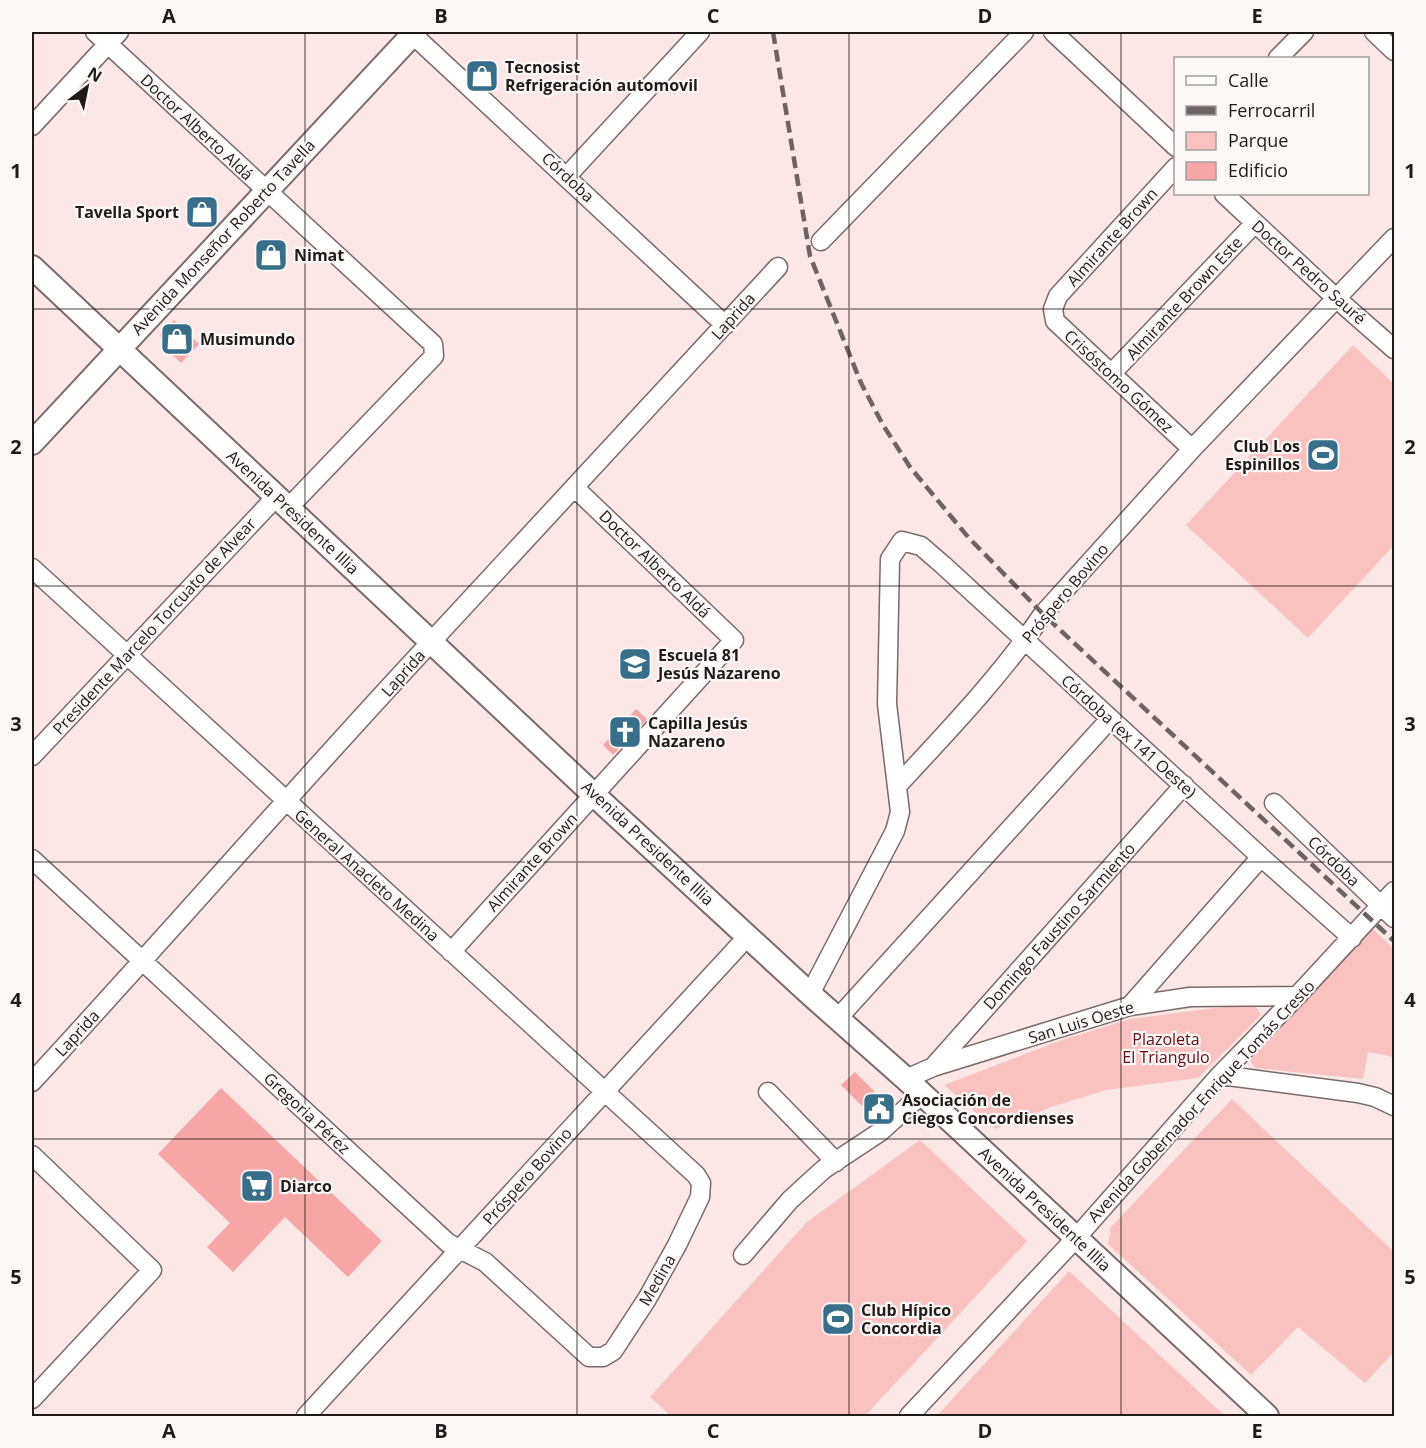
<svg xmlns="http://www.w3.org/2000/svg" width="1426" height="1448" font-family="'Open Sans',sans-serif">
<style>
.green{fill:#f9c1bf}
.building{fill:#f6a6a6}
.lines{fill:none;stroke-linecap:round;stroke-linejoin:round}
.minor-casing{stroke:#7a6a69;stroke-width:21}
.major-casing{stroke:#7a6a69;stroke-width:26}
.minor{stroke:#fff;stroke-width:18}
.major{stroke:#fff;stroke-width:22}
.rail{stroke:#6d6362;stroke-width:4.5;stroke-dasharray:12 6;stroke-linecap:butt}
.grid{fill:none;stroke:#201a19;stroke-width:1.5;stroke-opacity:0.55}
.labels{text-anchor:middle;stroke-width:4.5;stroke-linejoin:round;paint-order:stroke}
.poi-label{font-size:16px;font-weight:bold;fill:#201a19;stroke:#fcf8f8;text-anchor:start}
.street-label{font-size:16px;fill:#201a19;stroke:#fcf8f8}
.park-label{font-size:16px;fill:#670818;stroke:#fcf8f8}
.neatline{fill:none;stroke:#201a19;stroke-width:2}
.grid-label{font-size:20px;text-anchor:middle;font-weight:bold;fill:#201a19}
</style>
<rect width="100%" height="100%" fill="#fae7e6"/>
<path class="green" d="M1353,345L1394,384V545L1308,638L1186,525Z
M1373,929L1394,949V1057L1368,1052L1363,1079L1255,1068L1250,1060Z
M1247,1004L1256,1007L1261,1015L1198,1078L1106,1090L1054,1106L995,1129L944,1085L1059,1041L1130,1019Z
M1232,1099L1394,1252V1352L1365,1383L1298,1327L1251,1375L1108,1244L1111,1227Z
M920,1140L1027,1241L865,1416H671L650,1397L807,1222Z
M1069,1271L1225,1416H937Z"/>
<path class="building" d="M174,320L199,344L181,363L162,345L160,334Z
M636,709L647,719L613,755L603,745Z
M855,1072L890,1107L874,1122L865,1113L867,1111L841,1085Z
M221,1088L382,1241L348,1277L285,1217L233,1272L207,1247L230,1223L158,1154Z"/>
<g class="lines">
<g class="minor-casing">
<path id="minor" d="M95,32L433,344L434,356L289,507
M410,32L725,325
M1053,32L1176,147
M1374,32L1394,51
M1278,58L1304,32
M32,126L119,32
M1176,167L1058,296L1053,309L1055,321L1192,449
M567,176L700,32
M1224,194L1337,299L1394,349
M821,241L1024,32
M1112,373L1255,223
M32,568L696,1175L701,1183L700,1197L677,1245L647,1299L613,1351L603,1357H589L485,1262L448,1243L32,859
M32,756L277,496
M897,786C948,731 1001,676 1043,614L1192,449L1394,238
M1274,803L1394,918
M451,952L734,640L575,488
M810,994L895,831L900,812L887,704L890,559L902,541L921,546L943,565L1261,857L1352,938
M1130,1006L1261,857
M838,1018L1110,719
M934,1066L1184,785
M1220,1075L1358,1093L1375,1097L1394,1106
M906,1079L933,1067L1130,1006L1190,997L1297,996
M32,1082C166,937 296,787 431,642C546,517 663,393 778,267
M768,1092L836,1162
M32,1155L152,1270L32,1399
M743,1255L790,1200L824,1169L880,1132L922,1094
M306,1416L748,936
M909,1416L1076,1238L1220,1075L1297,996L1394,891"/>
</g>
<g class="major-casing">
<path id="major" d="M32,267L593,794L810,994L906,1079L1267,1416
M32,443L415,32"/>
</g>
<use href="#minor" class="minor"/>
<use href="#major" class="major"/>
<path class="rail" d="M773,32L810,256L861,383L883,425L910,467L968,537L1043,614L1394,941"/>
</g>
<path class="grid" d="M305,32V1416M577,32V1416M849,32V1416M1121,32V1416M32,309H1394M32,586H1394M32,862H1394M32,1139H1394"/>
<defs>
<g id="shop-square" transform="scale(1.725)"><rect x="-9" y="-9" width="18" height="18" rx="4" fill="#376e89" stroke="#fcf8f8"/><path d="M-5-2.5h2.3a2.7 3.5 0 0 1 5.4 0H5L5.5 6h-11ZM-1.5-2.5h3a1.5 2.3 0 0 0-3 0Z" fill="#fff"/></g>
<g id="stadium-square" transform="scale(1.725)"><rect x="-9" y="-9" width="18" height="18" rx="4" fill="#376e89" stroke="#fcf8f8"/><path d="M0-5a6.5 5 0 1 0 0 10a6.5 5 0 1 0 0-10ZM-3.5-1.8h7v3.6h-7Z" fill="#fff"/></g>
<g id="school-square" transform="scale(1.725)"><rect x="-9" y="-9" width="18" height="18" rx="4" fill="#376e89" stroke="#fcf8f8"/><path d="M0-5L7-2L0 1L-7-2ZM-4 1L0 2.5L4 1V4Q0 6-4 4Z" fill="#fff"/></g>
<g id="church-square" transform="scale(1.725)"><rect x="-9" y="-9" width="18" height="18" rx="4" fill="#376e89" stroke="#fcf8f8"/><path d="M-1.2-6h2.4v3.5h3.3v2.4h-3.3V6h-2.4V-.1h-3.3v-2.4h3.3Z" fill="#fff"/></g>
<g id="civic-square" transform="scale(1.725)"><rect x="-9" y="-9" width="18" height="18" rx="4" fill="#376e89" stroke="#fcf8f8"/><path d="M-.6-6.5H3V-4.5H.6V-3L4-1V1h2V6H-6V1h2V-1L-.6-3ZM-1.2 2.5V6h2.4V2.5Z" fill="#fff"/></g>
<g id="supermarket-square" transform="scale(1.725)"><rect x="-9" y="-9" width="18" height="18" rx="4" fill="#376e89" stroke="#fcf8f8"/><path d="M-6-5.5h2.5l.6 2H6L4.5 2H-2.5L-4.4-4H-6ZM-1.5 3.2a1.3 1.3 0 1 0 .1 0ZM3 3.2a1.3 1.3 0 1 0 .1 0Z" fill="#fff"/></g>
</defs>
<g fill-rule="evenodd">
<use href="#shop-square" x="482" y="76"/>
<use href="#shop-square" x="202" y="212"/>
<use href="#shop-square" x="271" y="255"/>
<use href="#shop-square" x="177" y="339"/>
<use href="#stadium-square" x="1323" y="455"/>
<use href="#school-square" x="635" y="664"/>
<use href="#church-square" x="625" y="732"/>
<use href="#civic-square" x="879" y="1109"/>
<use href="#supermarket-square" x="257" y="1186"/>
<use href="#stadium-square" x="838" y="1319"/>
</g>
<g class="labels">
<g class="poi-label">
<text x="505" y="73">Tecnosist<tspan x="505" dy="18">Refrigeración automovil</tspan></text>
<text x="179" y="218" text-anchor="end">Tavella Sport</text>
<text x="294" y="261">Nimat</text>
<text x="200" y="345">Musimundo</text>
<text x="1300" y="452" text-anchor="end">Club Los<tspan x="1300" dy="18">Espinillos</tspan></text>
<text x="658" y="661">Escuela 81<tspan x="658" dy="18">Jesús Nazareno</tspan></text>
<text x="648" y="729">Capilla Jesús<tspan x="648" dy="18">Nazareno</tspan></text>
<text x="902" y="1106">Asociación de<tspan x="902" dy="18">Ciegos Concordienses</tspan></text>
<text x="280" y="1192">Diarco</text>
<text x="861" y="1316">Club Hípico<tspan x="861" dy="18">Concordia</tspan></text>
</g>
<g class="street-label">
<text transform="translate(197 127) rotate(43)" y="6">Doctor Alberto Aldá</text>
<text transform="translate(568 177) rotate(43)" y="6">Córdoba</text>
<text transform="translate(223 237) rotate(-47)" y="6">Avenida Monseñor Roberto Tavella</text>
<text transform="translate(1112 237) rotate(-48)" y="6">Almirante Brown</text>
<text transform="translate(1309 272) rotate(42)" y="6">Doctor Pedro Sauré</text>
<text transform="translate(1184 298) rotate(-47)" y="6">Almirante Brown Este</text>
<text transform="translate(733 316) rotate(-48)" y="6">Laprida</text>
<text transform="translate(1119 381) rotate(43)" y="6">Crisóstomo Gómez</text>
<text transform="translate(293 512) rotate(43)" y="6">Avenida Presidente Illia</text>
<text transform="translate(655 564) rotate(44)" y="6">Doctor Alberto Aldá</text>
<text transform="translate(1065 593) rotate(-50)" y="6">Próspero Bovino</text>
<text transform="translate(154 626) rotate(-47)" y="6">Presidente Marcelo Torcuato de Alvear</text>
<text transform="translate(403 673) rotate(-48)" y="6">Laprida</text>
<text transform="translate(1129 736) rotate(42)" y="6">Córdoba (ex 141 Oeste)</text>
<text transform="translate(648 843) rotate(43)" y="6">Avenida Presidente Illia</text>
<text transform="translate(1334 861) rotate(44)" y="6">Córdoba</text>
<text transform="translate(532 862) rotate(-48)" y="6">Almirante Brown</text>
<text transform="translate(367 875) rotate(42)" y="6">General Anacleto Medina</text>
<text transform="translate(1059 926) rotate(-48)" y="6">Domingo Faustino Sarmiento</text>
<text transform="translate(1081 1022) rotate(-17)" y="6">San Luis Oeste</text>
<text transform="translate(77 1033) rotate(-47)" y="6">Laprida</text>
<text transform="translate(1201 1101) rotate(-47)" y="6">Avenida Gobernador Enrique Tomás Cresto</text>
<text transform="translate(307 1113) rotate(43)" y="6">Gregoria Pérez</text>
<text transform="translate(527 1176) rotate(-48)" y="6">Próspero Bovino</text>
<text transform="translate(1045 1209) rotate(43)" y="6">Avenida Presidente Illia</text>
<text transform="translate(657 1280) rotate(-60)" y="6">Medina</text>
</g>
<g class="park-label">
<text x="1166" y="1045">Plazoleta<tspan x="1166" dy="18">El Triangulo</tspan></text>
</g>
</g>
<rect width="1426" height="1448" fill="none" stroke="#fcf8f8" stroke-width="66"/>
<rect x="1174" y="57" width="195" height="138" fill="#fcf8f8" stroke="#a49f9f" stroke-width="1.5"/>
<rect x="1186" y="76" width="30" height="9" fill="#ffffff" stroke="#a49f9f" stroke-width="1.5"/>
<text x="1228" y="87" font-size="18" fill="#201a19">Calle</text>
<rect x="1186" y="106" width="30" height="9" fill="#6d6362" stroke="#a49f9f" stroke-width="1.5"/>
<text x="1228" y="117" font-size="18" fill="#201a19">Ferrocarril</text>
<rect x="1186" y="132" width="30" height="18" fill="#f9c1bf" stroke="#a49f9f" stroke-width="1.5"/>
<text x="1228" y="147" font-size="18" fill="#201a19">Parque</text>
<rect x="1186" y="162" width="30" height="18" fill="#f6a6a6" stroke="#a49f9f" stroke-width="1.5"/>
<text x="1228" y="177" font-size="18" fill="#201a19">Edificio</text>
<g transform="translate(87 87) rotate(32)" stroke="#fcf8f8" stroke-width="4.5" paint-order="stroke">
<path d="M0-4.5L10 22L0 15L-10 22Z" fill="#201a19"/>
<text y="-9" font-size="16" font-weight="bold" text-anchor="middle" fill="#201a19">N</text>
</g>
<rect x="33" y="33" width="1360" height="1382" class="neatline"/>
<g class="grid-label">
<text x="169" y="23">A</text>
<text x="441" y="23">B</text>
<text x="713" y="23">C</text>
<text x="985" y="23">D</text>
<text x="1257" y="23">E</text>
<text x="16" y="178">1</text>
<text x="1410" y="178">1</text>
<text x="16" y="454">2</text>
<text x="1410" y="454">2</text>
<text x="16" y="731">3</text>
<text x="1410" y="731">3</text>
<text x="16" y="1007">4</text>
<text x="1410" y="1007">4</text>
<text x="16" y="1284">5</text>
<text x="1410" y="1284">5</text>
<text x="169" y="1438">A</text>
<text x="441" y="1438">B</text>
<text x="713" y="1438">C</text>
<text x="985" y="1438">D</text>
<text x="1257" y="1438">E</text>
</g>
</svg>
